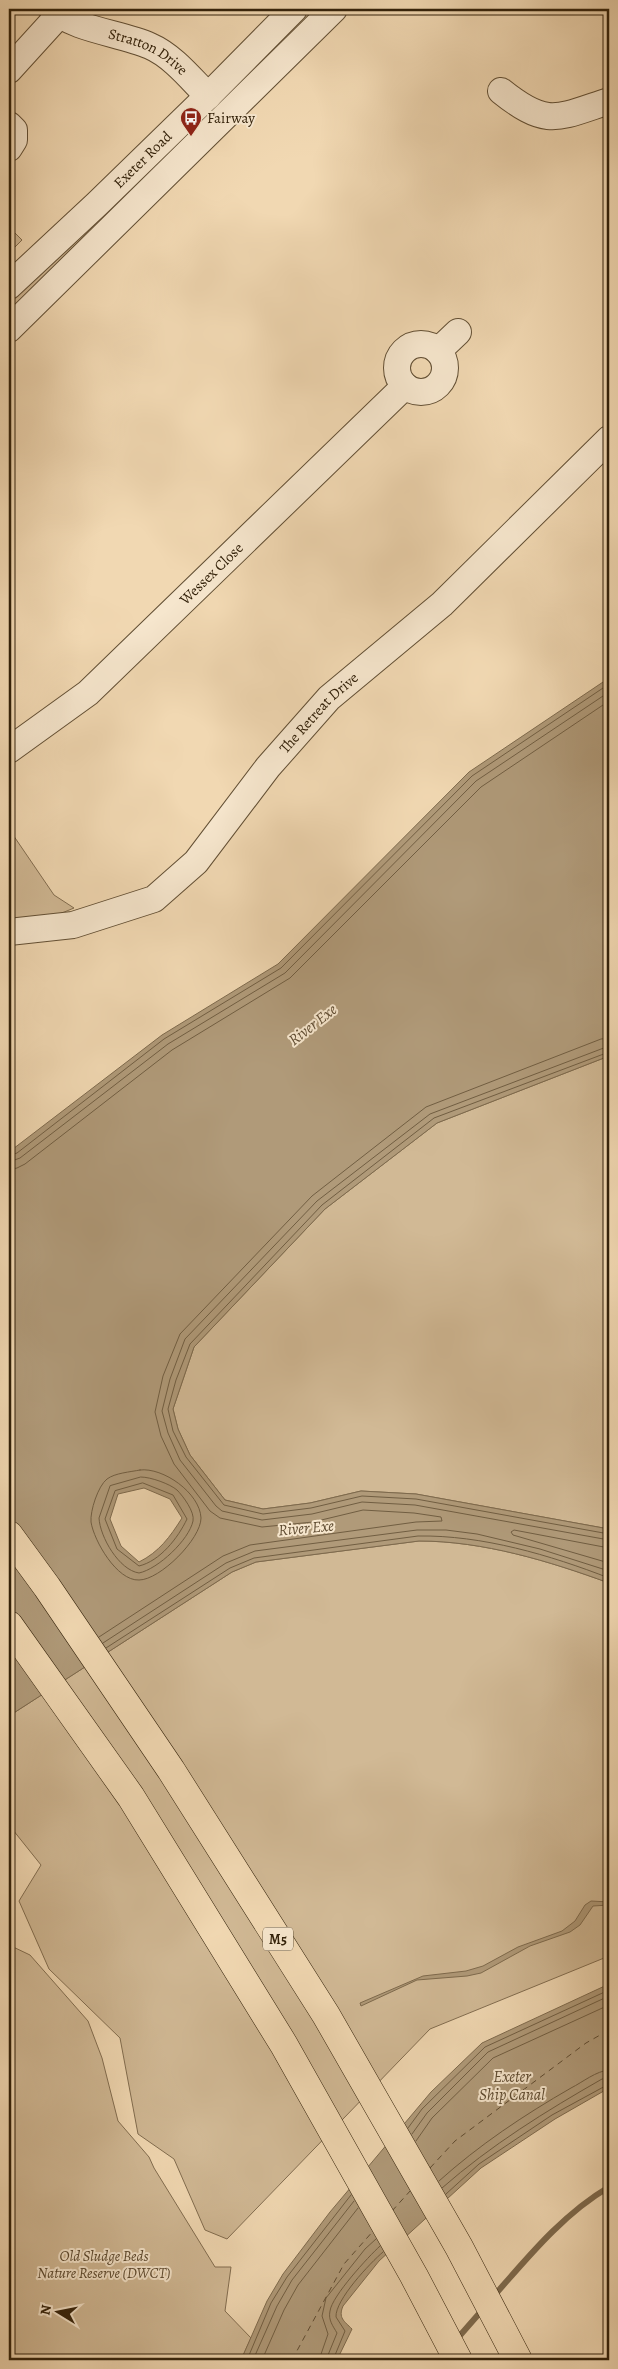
<svg xmlns="http://www.w3.org/2000/svg" width="618" height="2369" font-family="Alegreya,serif">
<style>
.green{fill:#d1b995;stroke:#826d50}
.water{fill:#b09a79;stroke:#7e6a4d;fill-rule:evenodd}
.lines{fill:none;stroke-linecap:round;stroke-linejoin:round}
.shore{stroke:#715e42;stroke-width:1}
.stream{stroke:#7e6a4d;stroke-width:6}
.ferry{stroke:#5e4b31;stroke-width:1;stroke-dasharray:6 5;stroke-linecap:butt}
.minor-casing{stroke:#624f34;stroke-width:28}
.highway-casing{stroke:#32210a;stroke-width:29}
.minor{stroke:#f6e6cd;stroke-width:26}
.highway{stroke:#f1d8b2;stroke-width:28}
.labels{text-anchor:middle;stroke-width:4;stroke-linejoin:round;paint-order:stroke}
.shield{fill:#f6e6cd;stroke:#6d5c44;stroke-width:1}
.shield-label{font-size:14px;font-weight:bold;fill:#32210a}
.street-label{font-size:15px;fill:#32210a;stroke:#f6e6cd}
.poi-label{font-size:15px;fill:#32210a;stroke:#f6e6cd;text-anchor:start}
.park-label{font-size:15px;font-style:italic;fill:#5a472d;stroke:#f6e6cd}
.water-label{font-size:16px;font-style:italic;fill:#5e4b31;stroke:#f6e6cd}
</style>
<rect width="100%" height="100%" fill="#f1d8b2"/>
<filter id="stains"><feTurbulence type="fractalNoise" baseFrequency=".004" numOctaves="4"/><feColorMatrix values="0 0 0 0 .2 0 0 0 0 .09 0 0 0 0 .02 0 0 0 .5 -.17"/></filter>
<radialGradient id="worn" r=".72"><stop offset=".6" stop-color="#630" stop-opacity="0"/><stop offset="1" stop-color="#630" stop-opacity=".3"/></radialGradient>
<path class="green" d="M179,138L186,142L9,318V299L175,139Z
M9,227L22,240L9,253Z
M9,829L54,895L74,908L57,915L9,926Z
M609,1056V1529L416,1494L361,1491L310,1503L263,1509L225,1500L190,1455L178,1429L173,1409L194,1347L325,1209L437,1123Z
M419,1541C483,1541 549,1561 609,1583V1956L430,2029L227,2239L205,2230L174,2159L138,2134L120,2038L49,1969L19,1901L41,1865L9,1825V1716L232,1572L256,1562Z
M9,1945L30,1955L88,2021L102,2058L118,2121L149,2157L154,2168L215,2267H231L225,2311L251,2338L241,2360H9Z"/>
<path class="water" d="M609,678V1056L437,1123L325,1209L194,1347L173,1409L178,1429L190,1455L225,1500L263,1509L310,1503L361,1491L416,1494L609,1529V1583C549,1561 483,1541 419,1541L256,1562L232,1572L9,1716V1152L162,1035L278,964L469,772ZM144,1488L170,1499L182,1518C170,1537 159,1552 139,1562L121,1546L110,1519L118,1494Z
M591,1901L609,1902V1905L593,1906L580,1925L570,1932L530,1946L481,1973L467,1976L417,1980L361,2006L360,2003L423,1976L466,1971L483,1966L518,1947L562,1931L575,1921L585,1905Z
M609,1984V2088L555,2119L481,2168L379,2261L343,2306C338,2318 344,2321 352,2329L337,2360H241L267,2301L283,2274L330,2212L431,2092L482,2043Z"/>
<g class="lines">
<path class="shore" d="M609,1046L430,1114L317,1201L185,1339L170,1379L162,1411L168,1433L180,1460L216,1506L222,1511L262,1520L312,1514L362,1502L415,1505L609,1540
M609,1052L434,1118L322,1205L190,1344L176,1380L168,1409L173,1431L186,1457L224,1505L263,1514L311,1508L362,1496L416,1499L609,1534
M9,1156L17,1153L164,1039L281,968L472,776L609,684
M9,1162L20,1158L168,1044L285,973L476,781L609,692
M9,1170L17,1168L25,1164L172,1050L290,978L481,787L609,701
M140,1470C163,1467 200,1493 201,1518C201,1539 160,1580 139,1580C117,1581 94,1541 91,1522C90,1511 98,1486 107,1479C115,1473 130,1472 140,1470Z
M141,1477C151,1477 170,1484 177,1490C183,1496 195,1512 193,1521C189,1540 158,1569 139,1573C119,1570 100,1537 99,1518L110,1486Z
M143,1483L173,1495L187,1519C178,1538 160,1561 139,1566L117,1549L105,1519L115,1491Z
M609,1548L514,1530L511,1532L513,1535L609,1563
M99,1637L223,1556L250,1545L416,1522L442,1521L441,1517L414,1513L363,1510L313,1522L262,1527L220,1518L210,1511L174,1464L161,1436L155,1412L163,1376L180,1334L312,1196L426,1107L601,1039L609,1038
M103,1643L226,1563L255,1551L417,1530H446L477,1534L540,1549L609,1571
M106,1648L230,1568L254,1558L418,1536C482,1535 550,1555 609,1578
M408,2128L422,2109L485,2047L609,1990
M412,2134L427,2113L488,2052L609,1996
M416,2141L432,2118L493,2058L609,2005
M439,2181C479,2145 524,2115 571,2088C583,2082 596,2071 609,2070
M442,2188C491,2145 546,2111 602,2079L609,2078
M446,2194L479,2164L552,2115L609,2084
M247,2360L271,2303L287,2277L351,2195
M253,2360L277,2306L292,2280L354,2201
M262,2360L284,2310L298,2285L358,2208
M319,2360L328,2334L322,2316L326,2298L365,2249L376,2239
M326,2360L337,2333C333,2326 328,2320 330,2311C332,2296 368,2257 380,2246
M333,2360L345,2331L336,2317C335,2300 370,2263 383,2252"/>
<path class="stream" d="M493,2297C528,2257 563,2214 609,2187
M456,2340L484,2308"/>
<path class="ferry" d="M430,2168L455,2141L586,2043L609,2030
M392,2211L411,2190
M292,2360L344,2264L374,2230"/>
<g class="minor-casing">
<g id="minor">
<path id="s1" d="M52,9C75,30 121,33 150,46C173,56 191,79 208,96"/>
<path d="M9,70L59,15"/>
<path d="M501,91C547,128 557,118 609,101"/>
<path d="M9,125L14,130V140L9,148"/>
<path id="s2" d="M9,286L97,204L208,96L294,9"/>
<path d="M9,329L334,9"/>
<circle cx="421" cy="368" r="24"/>
<path d="M438,351L458,332"/>
<path id="s3" d="M9,750L88,693L405,386"/>
<path id="s4" d="M9,932L73,925L154,899L196,862L268,767L329,698L442,604L609,439"/>
</g>
</g>
<g class="highway-casing">
<path id="highway" d="M9,1535L47,1587L171,1770L326,2015L459,2247L518,2360
M9,1625L131,1797L284,2045L414,2276L458,2360"/>
</g>
<use href="#minor" class="minor"/>
<use href="#highway" class="highway"/>
</g>
<defs>
<g id="bus-pin" transform="scale(1.125)"><path d="M0 17L-7.5 6A9.5 9.5 0 1 1 7.5 6Z" fill="#8f2418" stroke="#f6e6cd"/><path d="M-5-6H5V4H4V6H2V4H-2V6H-4V4H-5ZM-3.5-4V0h7V-4ZM-3.5 1.2v1.5H-2V1.2ZM2 1.2v1.5H3.5V1.2Z" fill="#fff"/></g>
</defs>
<g fill-rule="evenodd">
<use href="#bus-pin" x="191" y="118"/>
</g>
<g class="labels">
<rect class="shield" x="263" y="1927.5" width="30" height="23" rx="4"/>
<g class="shield-label">
<text x="278" y="1944">M5</text>
</g>
<g class="street-label">
<text dy="5" stroke="none"><textPath href="#s1" startOffset="106">Stratton Drive</textPath></text>
<text dy="5" stroke="none"><textPath href="#s2" startOffset="184">Exeter Road</textPath></text>
<text dy="5" stroke="none"><textPath href="#s3" startOffset="269">Wessex Close</textPath></text>
<text dy="5" stroke="none"><textPath href="#s4" startOffset="399">The Retreat Drive</textPath></text>
</g>
<g class="poi-label">
<text x="207" y="123">Fairway</text>
</g>
<g class="park-label">
<text x="104" y="2261">Old Sludge Beds<tspan x="104" dy="17">Nature Reserve (DWCT)</tspan></text>
</g>
<g class="water-label">
<text transform="translate(312 1024) rotate(-38)" y="6">River Exe</text>
<text transform="translate(306 1527) rotate(-5)" y="6">River Exe</text>
<text x="512" y="2082">Exeter<tspan x="512" dy="18">Ship Canal</tspan></text>
</g>
</g>
<rect width="618" height="2369" fill="none" stroke="#f1d8b2" stroke-width="30"/>
<rect x="10" y="10" width="598" height="2349" fill="none" stroke="#32210a" stroke-width="2.5"/>
<rect x="15" y="15" width="588" height="2339" fill="none" stroke="#32210a"/>
<g transform="translate(58 2312) rotate(280)" stroke="#f6e6cd" stroke-width="4" paint-order="stroke">
<path d="M0-4L9 19L0 12L-9 19Z" fill="#32210a"/>
<text y="-8" font-size="14" font-weight="bold" text-anchor="middle" fill="#32210a">N</text>
</g>
<rect width="100%" height="100%" filter="url(#stains)"/>
<rect width="100%" height="100%" fill="url(#worn)"/>
</svg>
